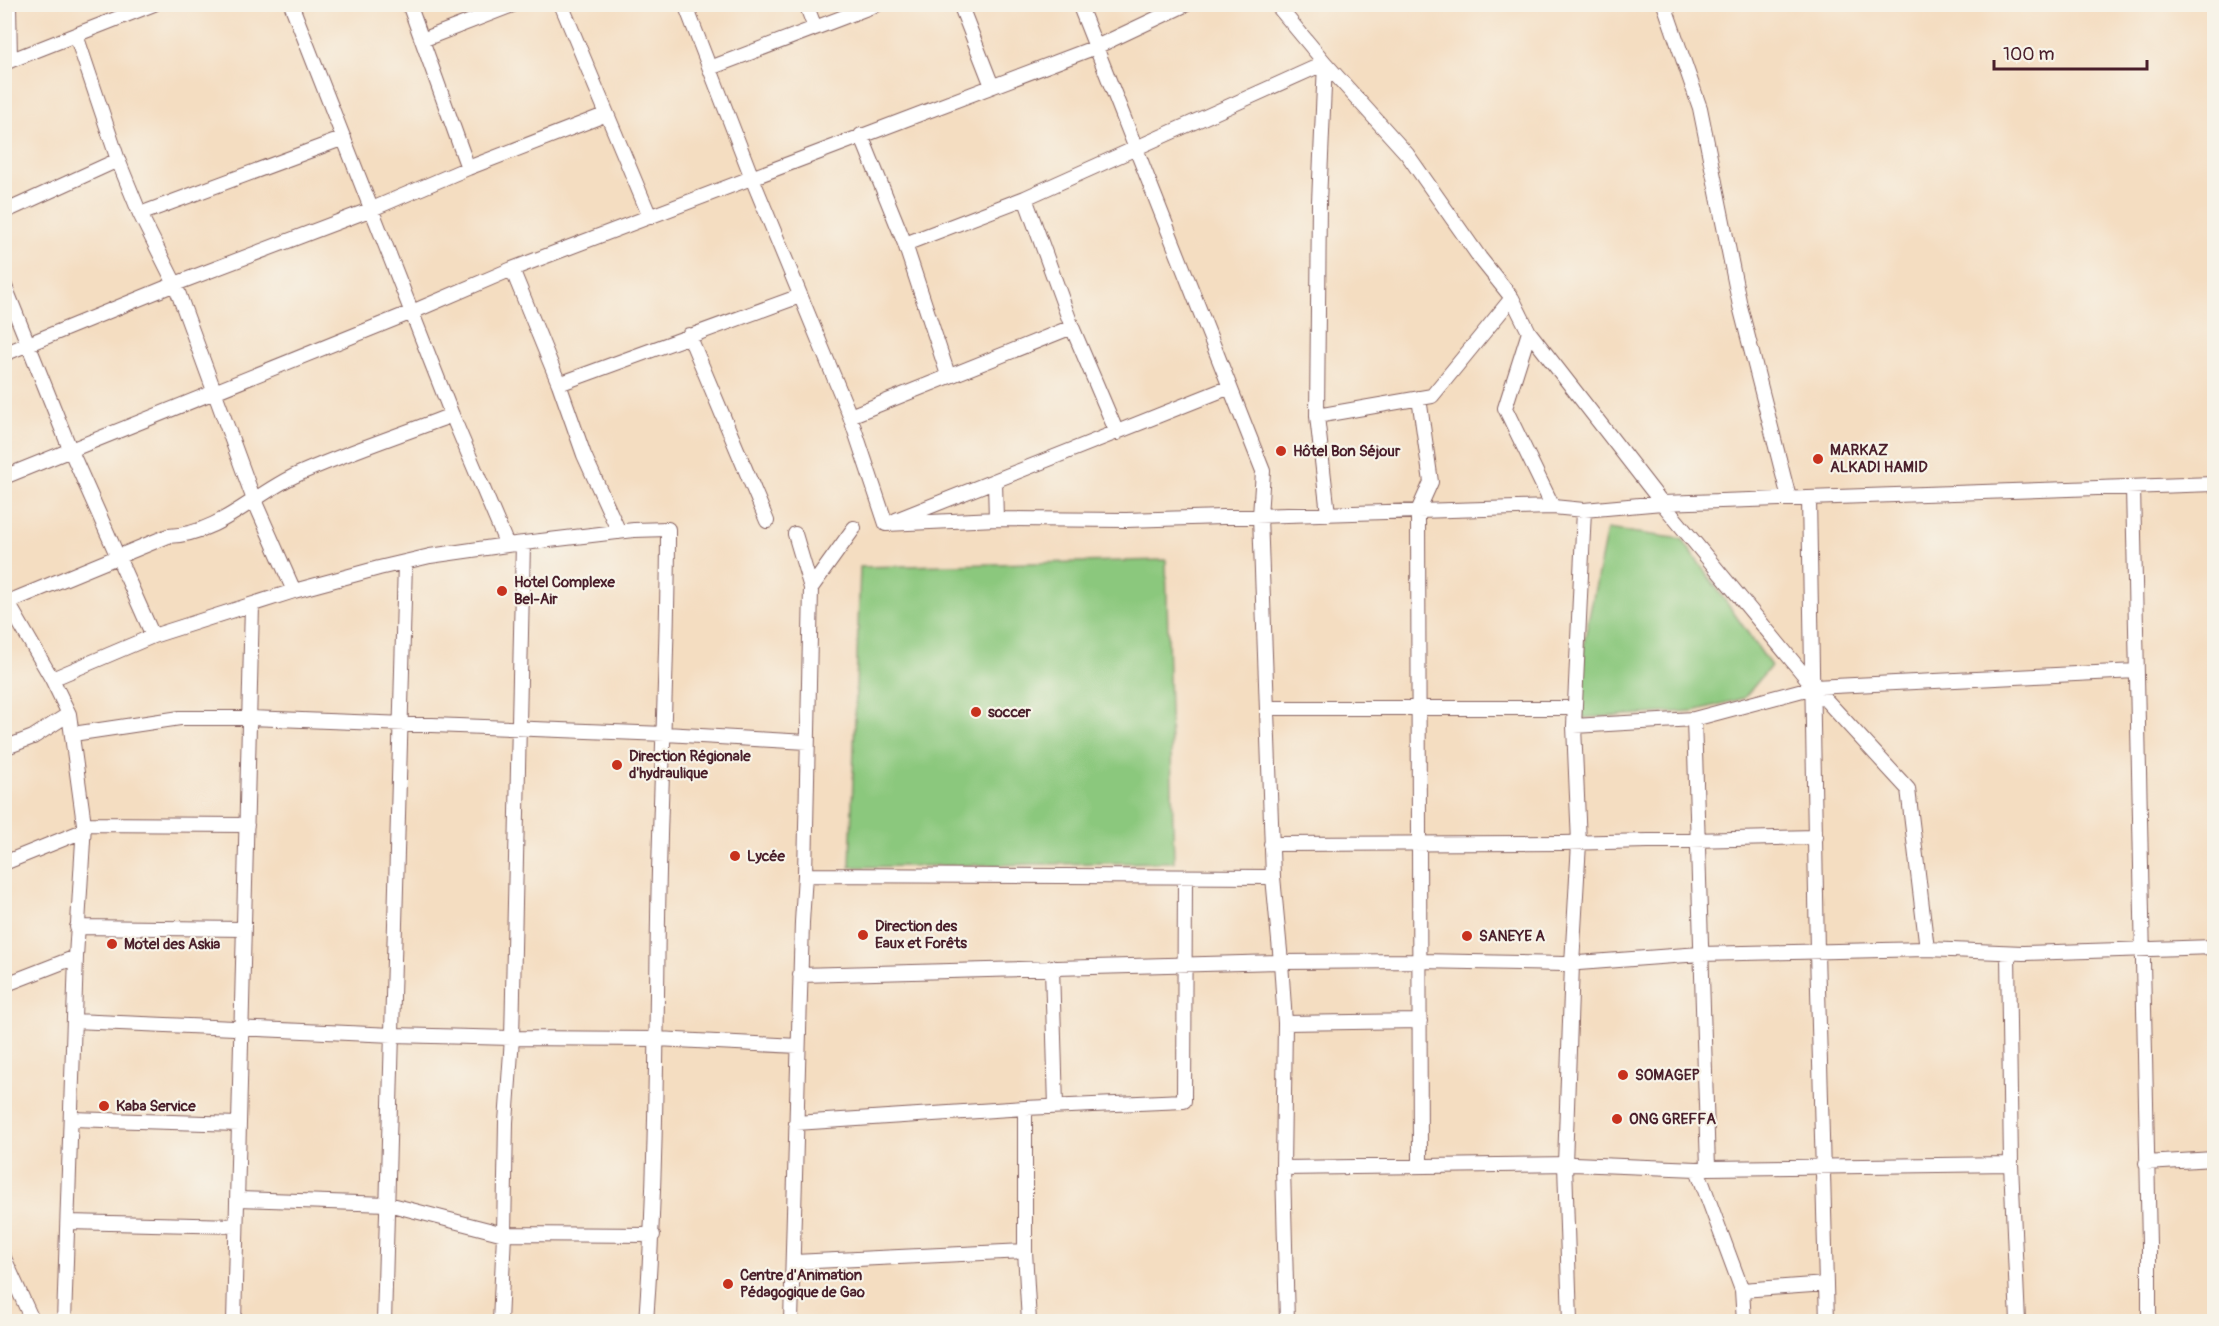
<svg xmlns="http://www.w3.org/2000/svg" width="2219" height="1326" font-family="Pangolin,sans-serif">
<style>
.green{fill:#8bc87d;stroke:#6a7454;stroke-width:1.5}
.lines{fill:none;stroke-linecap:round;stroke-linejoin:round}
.minor-casing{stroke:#866260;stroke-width:16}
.minor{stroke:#fff;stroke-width:14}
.poi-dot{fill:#c8321e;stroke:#f7f3e8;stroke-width:2}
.labels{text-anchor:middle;stroke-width:4.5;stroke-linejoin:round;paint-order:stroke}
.poi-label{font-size:15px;font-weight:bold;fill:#4a1f2b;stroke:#f7f3e8;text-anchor:start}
</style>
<rect width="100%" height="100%" fill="#f7f3e8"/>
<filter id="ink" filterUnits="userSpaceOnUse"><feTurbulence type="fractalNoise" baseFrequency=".0167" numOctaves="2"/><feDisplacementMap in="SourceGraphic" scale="12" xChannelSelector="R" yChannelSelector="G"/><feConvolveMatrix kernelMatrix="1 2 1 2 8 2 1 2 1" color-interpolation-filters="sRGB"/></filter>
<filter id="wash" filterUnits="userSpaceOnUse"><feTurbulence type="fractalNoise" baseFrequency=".008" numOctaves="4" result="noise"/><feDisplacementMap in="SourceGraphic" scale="24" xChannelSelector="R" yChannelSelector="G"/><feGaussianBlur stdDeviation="1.35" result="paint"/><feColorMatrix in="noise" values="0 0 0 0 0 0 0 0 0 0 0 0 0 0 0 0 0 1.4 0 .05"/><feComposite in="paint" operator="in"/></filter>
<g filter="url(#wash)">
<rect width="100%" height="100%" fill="#f4ddc1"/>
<path class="green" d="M1607,529L1682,539L1771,666L1744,698L1694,711L1581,718L1584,642Z
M1166,560L1174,862L850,867L860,567Z"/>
</g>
<g filter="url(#ink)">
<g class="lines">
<g class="minor-casing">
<path id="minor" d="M9,4L10,61
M291,4L452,415L507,545
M409,4L468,168
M561,4L650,217
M685,4L752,178L850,416L886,524
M806,4L815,28
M960,4L992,86
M1079,4L1263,471L1260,516L1273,877L1281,962L1285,1023L1283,1168L1287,1322
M1276,4L1325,63L1407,154L1480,258L1512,298L1529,332L1662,503L1814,687L1908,789L1927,949
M1664,4L1700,108L1740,306L1789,498
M76,35L118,160L140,214L175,284L254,500L294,591
M422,40L515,4
M4,63L154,4
M710,68L878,4
M861,135L905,244L948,375
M1025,198L1072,327L1117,433
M4,212L118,160
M140,214L344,138
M905,244L1025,198L1325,63L1319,202L1317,416L1328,514
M512,269L559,384L584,455L619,532
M4,284L70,449L153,636
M1529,332L1505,408L1553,507
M689,335L767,521
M4,354L175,284L372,209L468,168L607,114
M559,384L800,296
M1419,398L1431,482L1418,511L1420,1164
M850,416L1072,327
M1317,416L1432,396L1512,298
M4,477L412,312L512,269L1096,47L1187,4
M995,482L996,519
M2133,487L2149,1245V1322
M1809,498L1817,952L1827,1322
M896,520L1230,387
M886,524L996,519L1126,520L1553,507L1584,510L1662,503L2214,484
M811,588L854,528
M4,596L52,679L69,714L84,824L76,957L64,1322
M8,602L168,536C217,535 252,496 294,476C345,453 400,435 452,415
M52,679L153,636L294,591L379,568L430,556L507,545L634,530L668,529C668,659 660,788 658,918C656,1053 656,1187 646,1322
M1267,708H1575
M1694,719L1708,1168L1697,1169
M1574,726L1694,719L1814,687L2136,671
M73,734L180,718H250L665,734L807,742
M4,748L33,737L69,714
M84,824L247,825
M1271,844L1563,843L1816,837
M4,863L83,831
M805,875L1273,877
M77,927L244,929
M2008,953L2011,1164L2018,1322
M1052,967L1056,1107
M800,975L1281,962L1420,961L1565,964L1700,954L1927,949L2023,953L2214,947
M4,985L76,957
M74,1021L393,1035L512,1038L657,1039L798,1046
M1285,1023L1420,1021
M1025,1108V1251L1029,1322
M71,1119L239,1124
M796,1123L1025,1108L1184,1101L1185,877
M2146,1163L2214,1159
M1283,1168L1573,1164L1697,1169L1742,1290L1744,1322
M1708,1168L2011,1164
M237,1199L388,1204L504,1234L653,1235
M68,1222L236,1226
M4,1258L33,1322
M794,1262L1025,1251
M1742,1290L1826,1284
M234,1322L252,605
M384,1322L405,562
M500,1322L504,1234L506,1122L512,1038L523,543
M791,1322L802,922L805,875L811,588L795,534
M1570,1322L1565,1164L1572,964L1579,843L1574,726L1584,510"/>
</g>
<use href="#minor" class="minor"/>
</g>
</g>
<g class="poi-dot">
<circle cx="1281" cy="451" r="6"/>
<circle cx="1818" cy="459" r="6"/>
<circle cx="502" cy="591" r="6"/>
<circle cx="976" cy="712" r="6"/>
<circle cx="617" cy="765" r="6"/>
<circle cx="735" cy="856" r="6"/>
<circle cx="863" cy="935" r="6"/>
<circle cx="1467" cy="936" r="6"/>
<circle cx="112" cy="944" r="6"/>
<circle cx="1623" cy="1075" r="6"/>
<circle cx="104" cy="1106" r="6"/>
<circle cx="1617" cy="1119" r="6"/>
<circle cx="728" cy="1284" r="6"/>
</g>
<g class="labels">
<g class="poi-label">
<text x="1830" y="455">MARKAZ<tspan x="1830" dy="17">ALKADI HAMID</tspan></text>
<text x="1293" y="456">Hôtel Bon Séjour</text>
<text x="514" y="587">Hotel Complexe<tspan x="514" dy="17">Bel-Air</tspan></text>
<text x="988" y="717">soccer</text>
<text x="629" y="761">Direction Régionale<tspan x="629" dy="17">d'hydraulique</tspan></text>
<text x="747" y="861">Lycée</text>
<text x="875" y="931">Direction des<tspan x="875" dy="17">Eaux et Forêts</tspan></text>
<text x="1479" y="941">SANEYE A</text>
<text x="124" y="949">Motel des Askia</text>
<text x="1635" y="1080">SOMAGEP</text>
<text x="116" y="1111">Kaba Service</text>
<text x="1629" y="1124">ONG GREFFA</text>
<text x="740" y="1280">Centre d'Animation<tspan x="740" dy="17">Pédagogique de Gao</tspan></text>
</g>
</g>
<rect width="2219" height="1326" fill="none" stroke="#f7f3e8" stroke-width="24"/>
<path d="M1994 60v9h153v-9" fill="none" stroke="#4a1f2b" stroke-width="3"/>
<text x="2003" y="60" font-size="18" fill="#4a1f2b" stroke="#f7f3e8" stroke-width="4.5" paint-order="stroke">100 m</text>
</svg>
